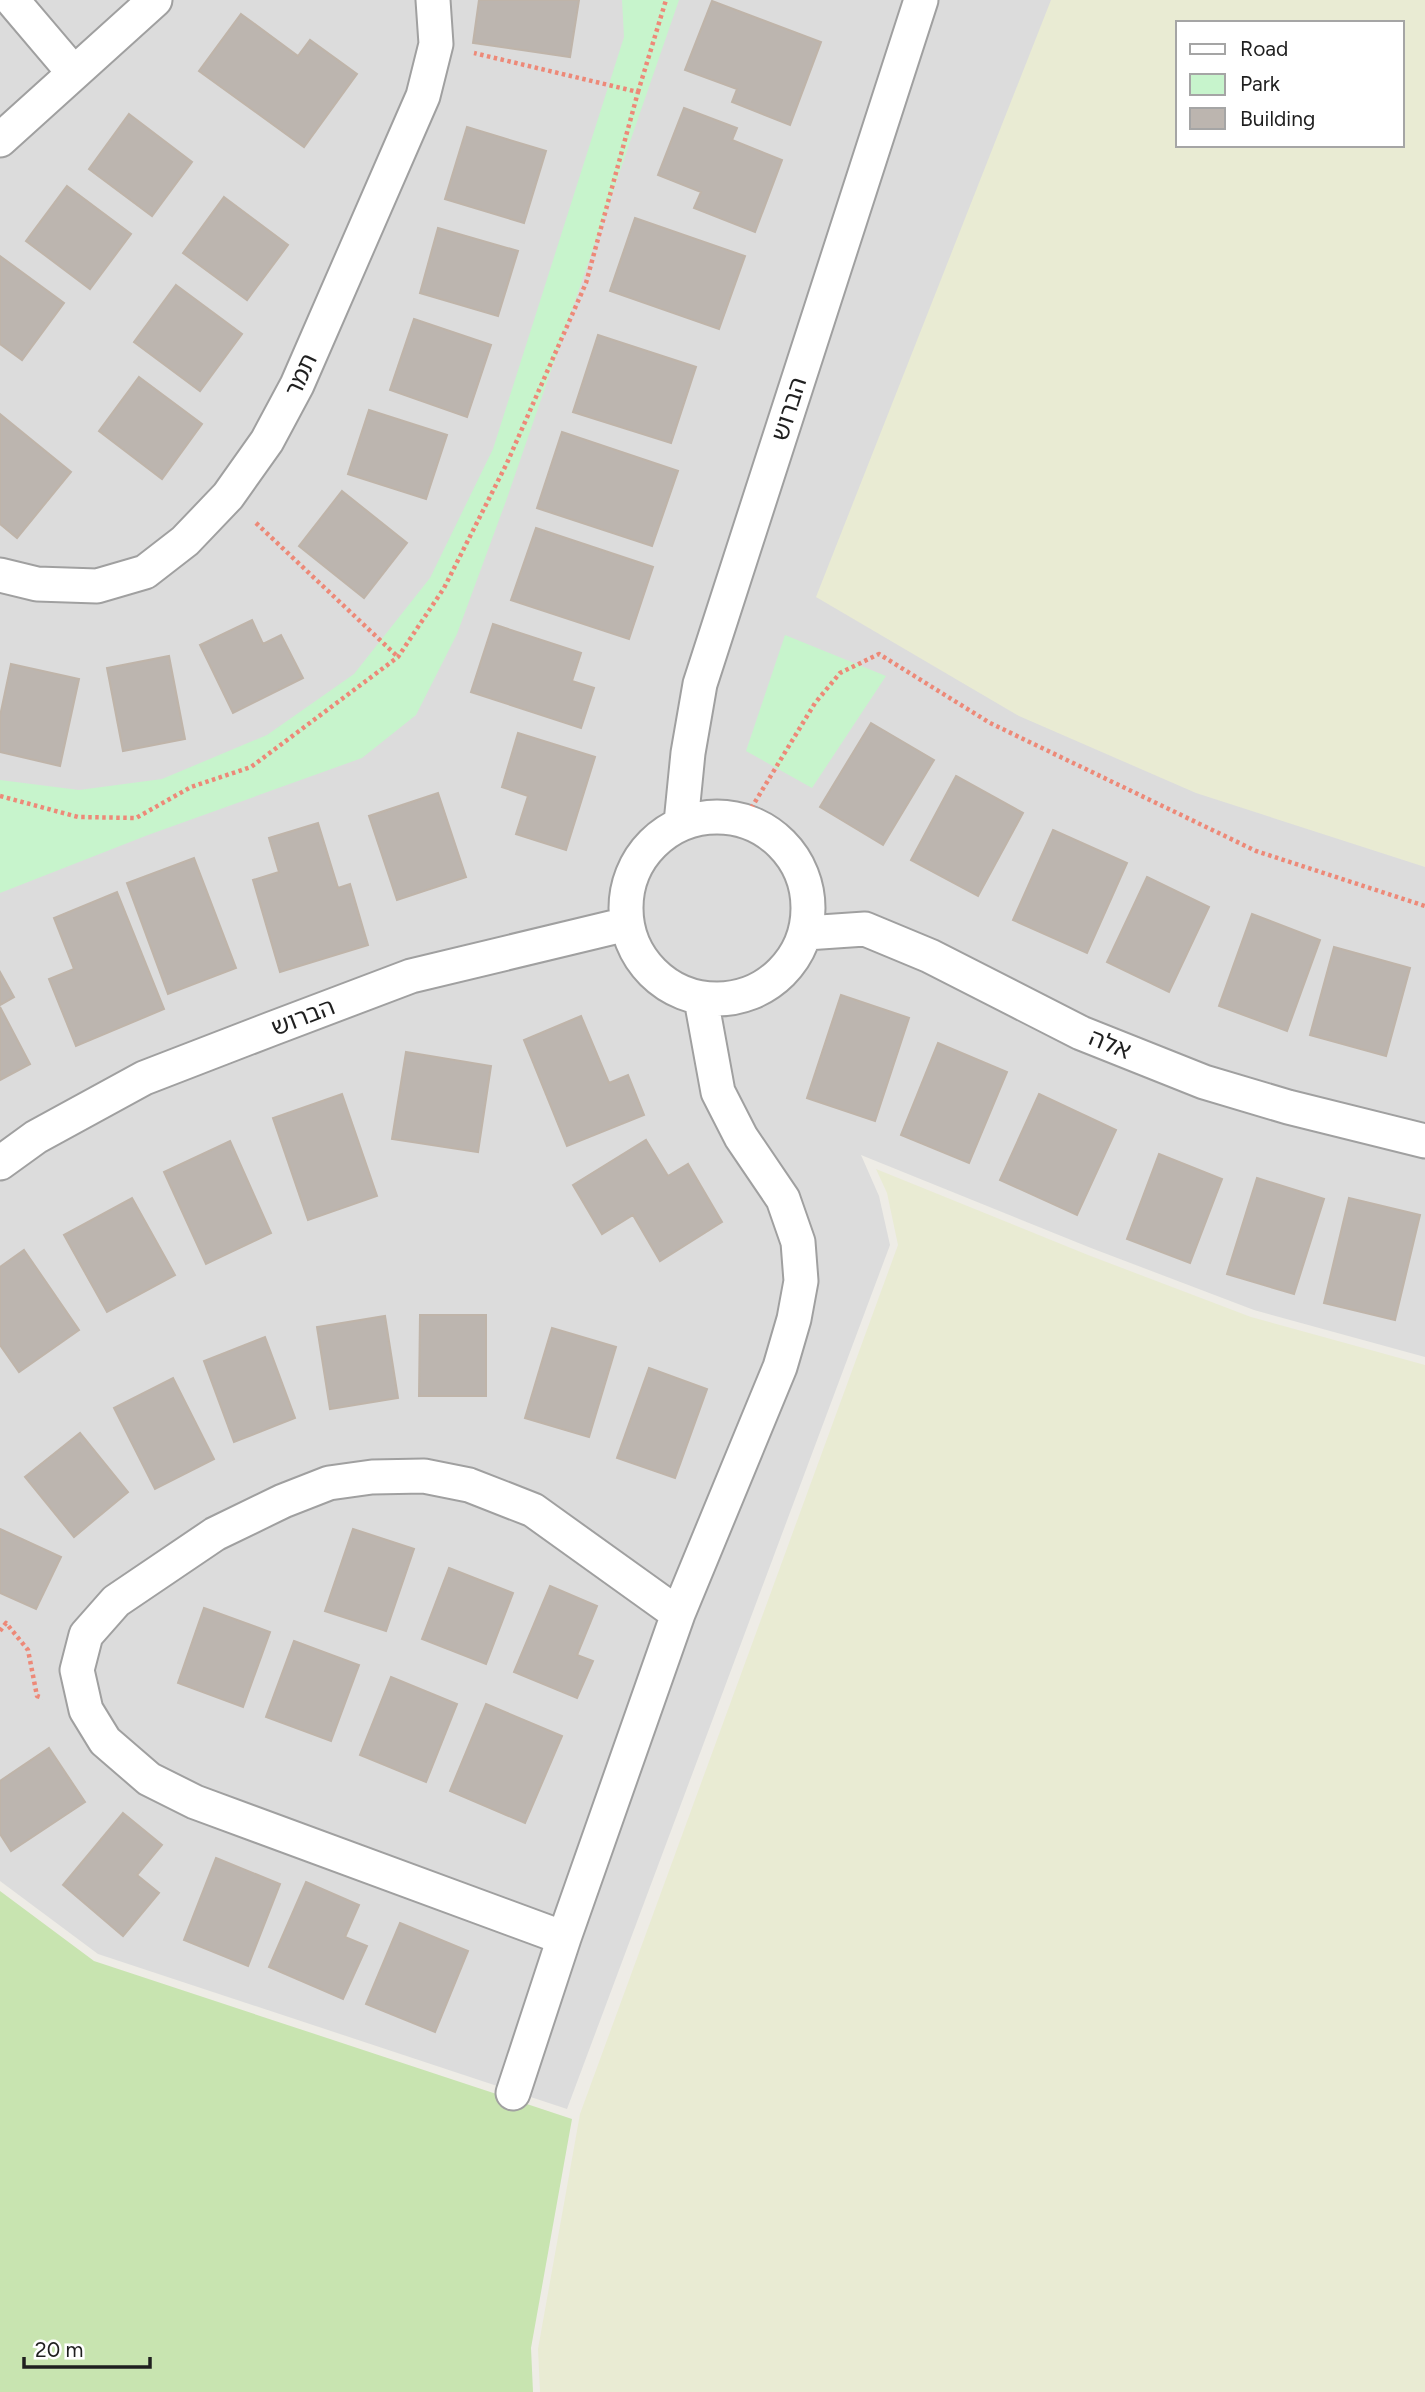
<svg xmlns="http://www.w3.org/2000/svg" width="1425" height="2392" font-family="Figtree,'Noto Sans Hebrew',sans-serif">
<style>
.residential{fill:#dcdcdc;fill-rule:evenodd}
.farmland{fill:#e9ebd3;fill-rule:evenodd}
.grass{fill:#c8e4b0}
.park{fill:#c7f4cc}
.building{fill:#bcb5af;stroke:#bfb4a9;stroke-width:2}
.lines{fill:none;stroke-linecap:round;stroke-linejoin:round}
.minor-casing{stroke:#a0a0a0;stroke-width:37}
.path{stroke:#ed8978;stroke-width:4.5;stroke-dasharray:3.5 3.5;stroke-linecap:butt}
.minor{stroke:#fff;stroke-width:33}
.labels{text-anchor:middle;stroke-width:7;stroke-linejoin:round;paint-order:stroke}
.street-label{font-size:24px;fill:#1f1f1f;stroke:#fff}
</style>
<rect width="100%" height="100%" fill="#eeece6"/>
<path class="residential" d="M0,0H1425V1357L1254,1310L1091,1248L861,1155L879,1196L890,1245L567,2109L98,1954L0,1881ZM1178,23H1402V145H1178Z"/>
<path class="farmland" d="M1051,0H1425V867L1196,793L1019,716L816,597ZM1178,23H1402V145H1178Z
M876,1169L1088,1255L1251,1317L1425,1365V2392H540L538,2349L580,2114L898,1245L887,1193Z"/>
<path class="grass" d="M0,1891L94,1961L572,2119L531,2348L533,2392H0Z"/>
<path class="park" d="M622,0H679L506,501L457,634L416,715L362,758L148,835L0,893V780L79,790L162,779L267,735L354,674L430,578L493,449L624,37Z
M785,635L886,676L812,788L746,751Z"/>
<path class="building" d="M479,0H579L570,57L473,43Z
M712,1L821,42L790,125L732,102L737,89L685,70Z
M241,14L298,56L310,40L357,74L304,147L199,71Z
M684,108L737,128L732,140L782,160L755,232L694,208L701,192L658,175Z
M129,114L192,162L152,216L89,169Z
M467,127L546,151L524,223L445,199Z
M67,186L131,234L90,289L26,241Z
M224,197L288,245L247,300L183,253Z
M635,218L745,256L719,329L610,291Z
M438,228L518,251L498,316L420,293Z
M0,256L64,303L22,360L0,344Z
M176,285L242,334L200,391L134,342Z
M414,319L491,345L467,417L390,390Z
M598,335L696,367L671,443L573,412Z
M139,377L202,424L162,479L99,431Z
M369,410L447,435L426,499L348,474Z
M0,414L71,472L17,538L0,524Z
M562,432L678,471L652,546L537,508Z
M342,491L407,543L364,598L299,546Z
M536,528L653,567L629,639L511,600Z
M252,620L263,644L281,635L303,678L233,713L200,645Z
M493,624L581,653L572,681L594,688L581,728L471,692Z
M169,656L185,739L123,751L107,668Z
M11,664L79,679L60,766L0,752V716Z
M871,723L934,760L883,845L820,807Z
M518,733L595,757L566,850L516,834L528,796L502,787Z
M956,776L1023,813L978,896L911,860Z
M438,793L466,877L397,900L369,816Z
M318,823L338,888L350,884L368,945L280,972L253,880L279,872L269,838Z
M1053,830L1127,863L1087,953L1013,920Z
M194,858L236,968L168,994L127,883Z
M1147,877L1209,907L1169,992L1107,962Z
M117,892L164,1009L76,1046L49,979L74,969L54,918Z
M1252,914L1320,940L1287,1031L1219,1006Z
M1334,947L1410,968L1386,1056L1310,1035Z
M0,972L14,997L0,1005Z
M841,995L909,1018L875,1121L807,1098Z
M0,1007L30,1064L0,1080Z
M581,1016L609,1083L628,1075L644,1115L567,1146L524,1040Z
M938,1043L1007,1072L969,1163L901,1135Z
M406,1052L491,1066L478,1152L392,1139Z
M342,1094L377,1196L308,1220L273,1118Z
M1039,1094L1116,1130L1077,1215L1000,1180Z
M646,1140L668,1176L688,1164L722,1222L660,1261L633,1215L602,1234L573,1185Z
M230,1141L271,1233L206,1264L164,1172Z
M1159,1154L1222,1179L1190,1263L1127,1239Z
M1257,1178L1324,1199L1294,1294L1227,1274Z
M132,1198L175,1275L107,1312L64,1235Z
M1349,1198L1420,1215L1395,1320L1324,1303Z
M24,1250L79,1330L19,1372L0,1345V1267Z
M420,1315H486V1396H419Z
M385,1316L398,1398L330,1409L317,1327Z
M552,1328L616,1347L589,1437L525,1418Z
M265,1337L295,1418L234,1442L204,1361Z
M649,1368L707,1389L675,1478L617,1458Z
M173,1378L214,1459L155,1489L114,1408Z
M80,1433L128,1492L74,1537L25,1477Z
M0,1529L61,1557L36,1609L0,1593Z
M353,1529L414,1549L386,1631L325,1611Z
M449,1568L513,1593L486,1664L422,1639Z
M550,1586L597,1606L577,1655L593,1661L577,1698L514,1672Z
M204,1608L270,1632L243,1707L178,1683Z
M294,1641L359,1665L331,1741L266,1717Z
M391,1677L457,1704L426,1782L360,1755Z
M486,1704L562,1736L525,1823L450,1791Z
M49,1748L85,1802L11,1851L0,1834V1781Z
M123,1813L162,1845L137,1875L159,1893L123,1936L63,1885Z
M216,1858L280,1884L248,1966L184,1940Z
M306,1882L359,1905L345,1937L367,1946L343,1999L269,1967Z
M400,1923L468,1951L435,2032L366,2004Z"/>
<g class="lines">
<g class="minor-casing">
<path id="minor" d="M12,0L74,73
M0,140L155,0
M0,575L37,584L97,586L145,572L185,541L228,496L267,441L297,385L423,96L436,44L433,0
M626 908a91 91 0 1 1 182 0a91 91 0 1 1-182 0Z
M681,823L688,753L700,684L921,0
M806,933L865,929L930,956L1081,1033L1204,1082L1288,1107L1425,1141
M0,1163L36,1137L144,1078L271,1029L411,976L627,924
M564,1938L195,1802L149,1779L105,1741L86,1710L77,1670L86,1635L116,1601L215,1534L283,1501L329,1483L372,1477L424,1476L469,1485L533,1510L678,1614
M513,2093L564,1938L678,1614L780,1367L794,1319L801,1281L798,1242L783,1199L741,1137L718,1092L701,999"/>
</g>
<path class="path" d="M638,92L666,0
M256,523L398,657
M0,796L78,817L136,818L191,787L251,767L398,657L444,588L507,463L586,283L638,92L474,53
M744,820L815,703L840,673L879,654L990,723L1256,851L1425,906
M0,1631L6,1623L28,1650L37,1696L43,1698"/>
<use href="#minor" class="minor"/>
</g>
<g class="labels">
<g class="street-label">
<text transform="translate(301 375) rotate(-65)" y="8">תמר</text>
<text transform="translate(789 409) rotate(-72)" y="8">הברוש</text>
<text transform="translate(303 1017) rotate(-21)" y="8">הברוש</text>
<text transform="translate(1110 1044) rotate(22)" y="8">אלה</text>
</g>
</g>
<rect x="1176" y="21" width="228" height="126" fill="#ffffff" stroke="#a5a5a5" stroke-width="2"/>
<rect x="1190" y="44" width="35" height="10" fill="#ffffff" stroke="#a5a5a5" stroke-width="2"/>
<text x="1240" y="56" font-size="21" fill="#1f1f1f">Road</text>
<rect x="1190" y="74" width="35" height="21" fill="#c7f4cc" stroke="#a5a5a5" stroke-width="2"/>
<text x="1240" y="91" font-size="21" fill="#1f1f1f">Park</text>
<rect x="1190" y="108" width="35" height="21" fill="#bcb5af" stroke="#a5a5a5" stroke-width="2"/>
<text x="1240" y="126" font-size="21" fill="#1f1f1f">Building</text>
<path d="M24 2357v10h126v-10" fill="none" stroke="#1f1f1f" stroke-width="3.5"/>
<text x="35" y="2357" font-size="21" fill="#1f1f1f" stroke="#ffffff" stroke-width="5" paint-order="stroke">20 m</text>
</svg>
